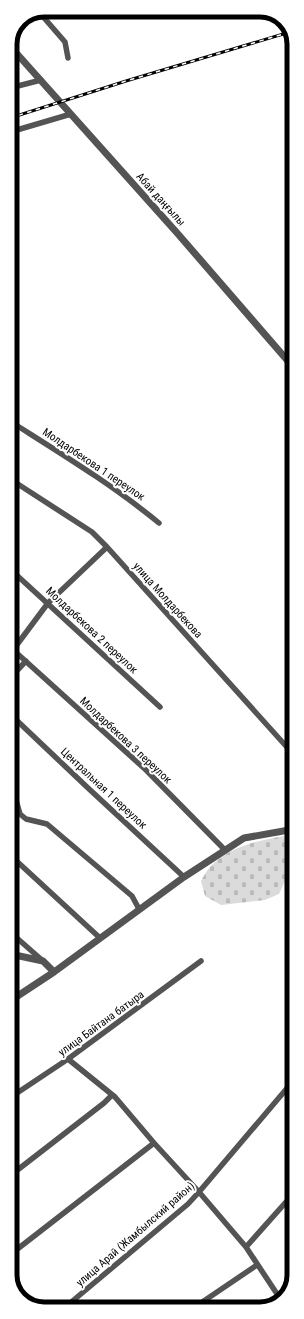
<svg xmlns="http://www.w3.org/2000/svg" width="304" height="1319" font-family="'Roboto Condensed',sans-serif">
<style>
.cemetery{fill:url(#cemetery-stones)}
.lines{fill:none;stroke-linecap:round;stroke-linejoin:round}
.minor{stroke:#545454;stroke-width:5.5}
.tertiary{stroke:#545454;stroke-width:7}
.rail-casing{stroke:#000;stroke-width:3}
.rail{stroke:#fff;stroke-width:1.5;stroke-dasharray:4.5;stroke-linecap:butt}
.labels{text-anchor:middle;stroke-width:4;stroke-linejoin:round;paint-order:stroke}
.street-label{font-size:11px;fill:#000;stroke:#fff}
.rim{fill:none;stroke:#000;stroke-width:5}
</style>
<defs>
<pattern id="cemetery-stones" width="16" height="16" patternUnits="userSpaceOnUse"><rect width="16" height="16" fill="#dbdbdb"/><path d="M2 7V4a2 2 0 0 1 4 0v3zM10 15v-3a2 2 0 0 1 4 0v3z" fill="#bababa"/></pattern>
</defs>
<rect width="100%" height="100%" fill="#fff"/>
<path class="cemetery" d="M285,836L292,839L294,847V861L279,894L265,900L221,905L205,896L201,881C204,876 206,871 210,867C229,847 258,840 285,836Z"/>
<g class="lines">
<path class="minor" d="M39,12L65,42L68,58
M10,88L41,80
M10,132L71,114
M16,425C65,456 114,486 159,523
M10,479L92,532L107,547L294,755
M10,569L160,707
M10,647L146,770L225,850
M13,650L48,603L107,547
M10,678L26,661
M10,714L88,788L184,877
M10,784L12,786L20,814L26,819L47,824L132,896L139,909
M10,855L100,938
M10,932L43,961
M68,1059L115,1097L154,1143L199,1192L246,1247L281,1300
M11,1097L68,1059L201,961
M11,1175L104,1103L112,1095
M246,1247L294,1193
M11,1254L154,1143
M63,1309L188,1204L199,1192L294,1080
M192,1309L257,1265"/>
<path class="tertiary" d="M10,46L178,234L294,368
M10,954L43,961L54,972
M10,1001L54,972L184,877L244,838L289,830L294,826"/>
<g class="rail-casing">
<path id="rail" d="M10,118L126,81L290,32"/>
</g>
<use href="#rail" class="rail"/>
</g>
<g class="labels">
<g class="street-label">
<text transform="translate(161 199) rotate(48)" y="4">Абай даңғылы</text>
<text transform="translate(94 464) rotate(34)" y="4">Молдарбекова 1 переулок</text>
<text transform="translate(168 600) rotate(48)" y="4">улица Молдарбекова</text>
<text transform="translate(92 630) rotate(43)" y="4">Молдарбекова 2 переулок</text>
<text transform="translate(126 740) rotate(43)" y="4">Молдарбекова 3 переулок</text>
<text transform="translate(104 788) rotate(43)" y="4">Центральная 1 переулок</text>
<text transform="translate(101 1023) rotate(-36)" y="4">улица Байтана батыра</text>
<text transform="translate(135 1234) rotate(-41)" y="4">улица Арай (Жамбылский район)</text>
</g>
</g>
<path d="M0 0H304V1319H0ZM44 17H260A27 27 0 0 1 287 44V1275A27 27 0 0 1 260 1302H44A27 27 0 0 1 17 1275V44A27 27 0 0 1 44 17Z" fill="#fff" fill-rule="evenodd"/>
<path class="rim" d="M44 17H260A27 27 0 0 1 287 44V1275A27 27 0 0 1 260 1302H44A27 27 0 0 1 17 1275V44A27 27 0 0 1 44 17Z"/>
</svg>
